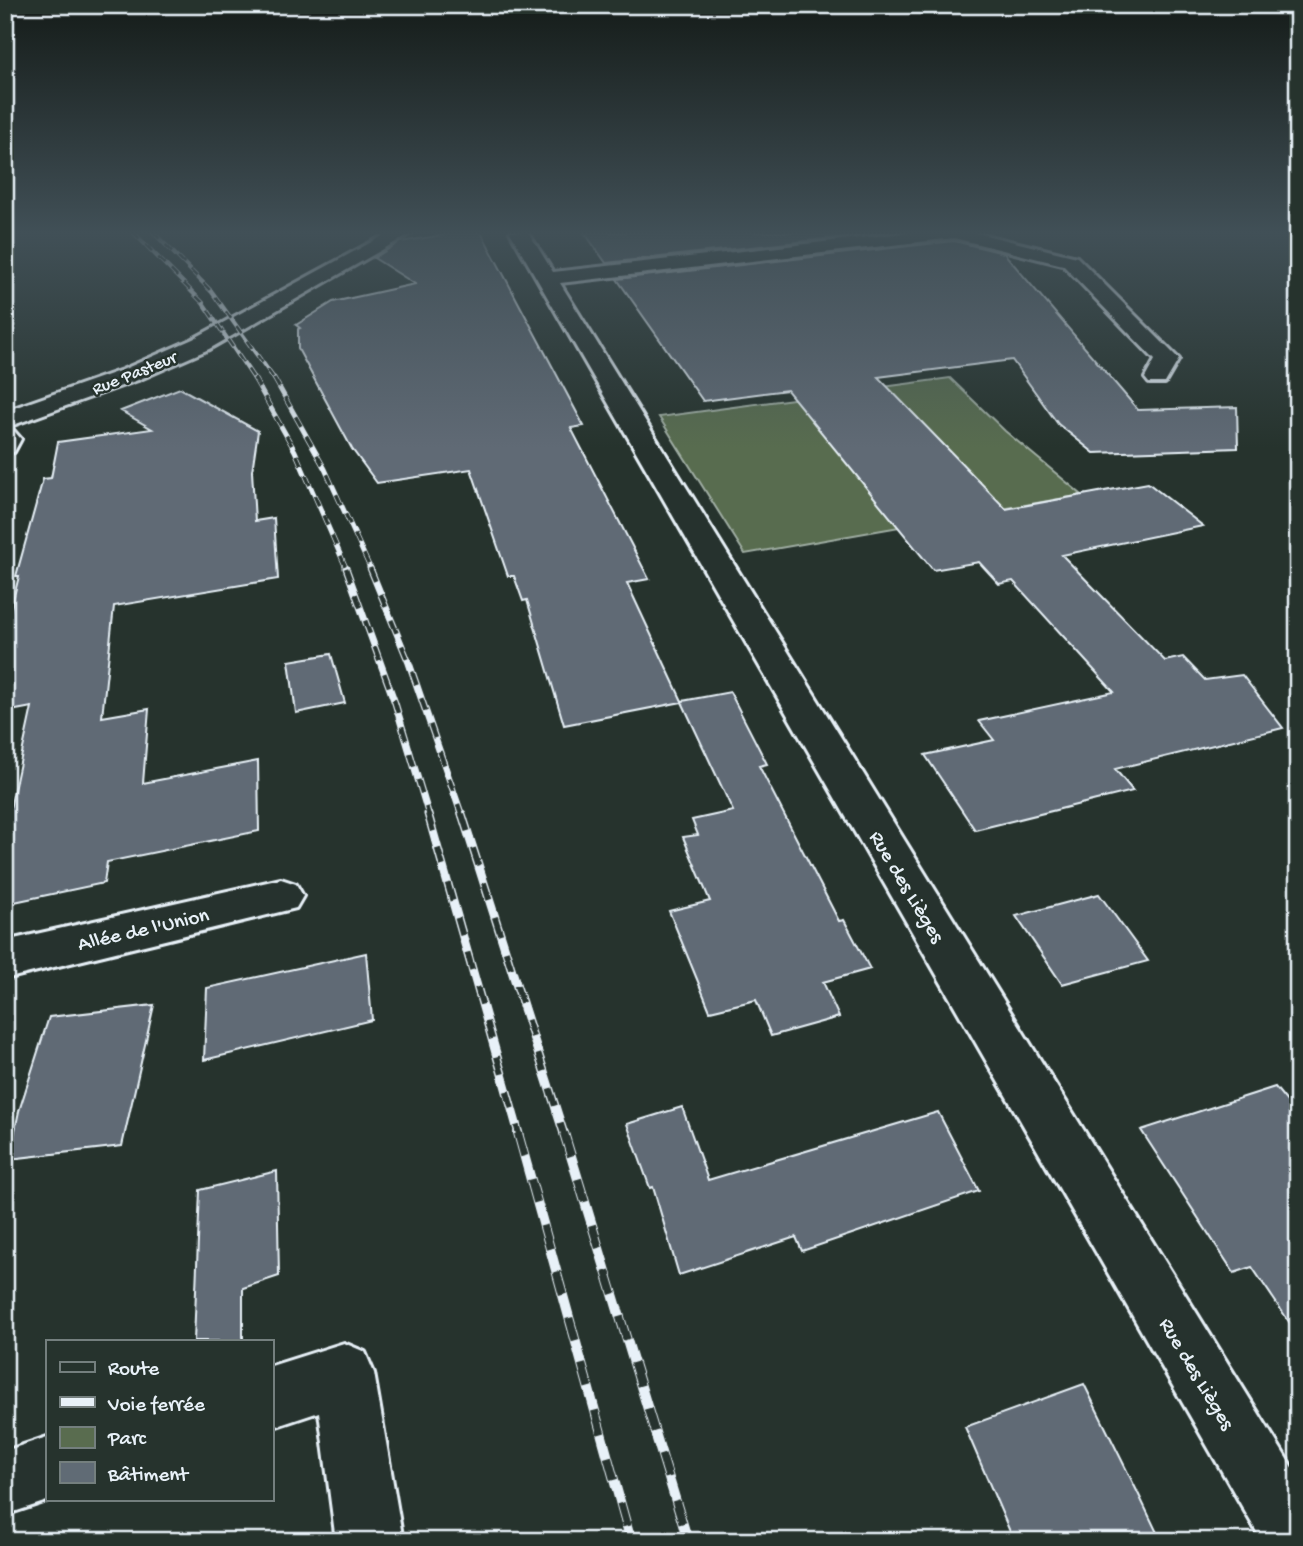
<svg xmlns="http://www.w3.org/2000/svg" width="1303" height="1546" font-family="'Gochi Hand',sans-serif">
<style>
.green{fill:#596c4f;stroke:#a0aea4;stroke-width:2}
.building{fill:#606b75;stroke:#e8f1f8;stroke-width:2}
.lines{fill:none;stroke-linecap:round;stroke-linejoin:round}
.street-casing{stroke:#e8f1f8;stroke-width:6}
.secondary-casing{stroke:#e8f1f8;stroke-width:6}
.street{fill:#26332d;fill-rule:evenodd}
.secondary{fill:#26332d;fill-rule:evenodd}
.rail-far4-casing{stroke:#e8f1f8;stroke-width:4.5}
.rail-far3-casing{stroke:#e8f1f8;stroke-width:5}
.rail-far2-casing{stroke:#e8f1f8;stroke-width:7}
.rail-far1-casing{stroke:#e8f1f8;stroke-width:9}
.rail-casing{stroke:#e8f1f8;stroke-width:10}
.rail-far4{stroke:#26332d;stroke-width:2.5;stroke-dasharray:9;stroke-linecap:butt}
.rail-far3{stroke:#26332d;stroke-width:3.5;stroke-dasharray:11;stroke-linecap:butt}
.rail-far2{stroke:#26332d;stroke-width:4.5;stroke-dasharray:14;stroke-linecap:butt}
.rail-far1{stroke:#26332d;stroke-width:6;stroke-dasharray:18;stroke-linecap:butt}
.rail{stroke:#26332d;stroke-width:8;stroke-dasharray:24;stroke-linecap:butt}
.labels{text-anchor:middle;stroke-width:5;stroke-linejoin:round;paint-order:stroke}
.far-street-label{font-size:18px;fill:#e8f1f8;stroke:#26332d}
.street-label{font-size:21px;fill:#e8f1f8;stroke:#26332d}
</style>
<rect width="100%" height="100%" fill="#26332d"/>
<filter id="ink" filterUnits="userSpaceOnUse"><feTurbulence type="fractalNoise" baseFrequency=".0143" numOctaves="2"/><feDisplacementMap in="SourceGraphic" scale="14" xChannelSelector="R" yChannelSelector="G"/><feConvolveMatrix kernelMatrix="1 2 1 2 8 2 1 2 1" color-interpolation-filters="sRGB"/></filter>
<g filter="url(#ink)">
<path class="green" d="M950,378L1005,431L1082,495L745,554L659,417Z"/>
<path class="building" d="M461,232H481L584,426L571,428L649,579L627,583L682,701L730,692L767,764L759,766L839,921L844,920L870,969L823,982L839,1017L771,1036L756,1000L710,1011L669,911L710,901L683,837L698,835L692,820L733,811L682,702L564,725L527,600L523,601L514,576H508L471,469L377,483L352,449L298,349V329L300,328L296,325L333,302L415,284L374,258L400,242Z
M584,232H890L606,263Z
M954,241L1004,253L1138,410L1237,407L1238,448L1094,453L1058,424L1012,360L878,377L1006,509L1148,483L1203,526L1062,555L1165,661L1183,657L1205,680L1242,675L1283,728L1115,769L1133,791L975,830L925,755L994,740L979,721L1114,692L1013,581L999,584L979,562L933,570L787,390L703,401L617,279Z
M180,388L258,431L252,471L255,521L274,518L278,579L114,606L102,717L149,709L143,783L258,761L259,831L107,862L104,883L5,904V832L32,707L5,712V632L19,576H16L43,479L51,478L58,442L152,429L121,411Z
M331,654L345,703L296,713L289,661Z
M1099,894L1148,961L1062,984L1016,916Z
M366,953L372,1020L204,1060L207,988Z
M154,1005L122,1146L9,1159L19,1111L49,1017Z
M1275,1087L1298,1115V1335L1252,1267L1234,1273L1141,1130Z
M682,1107L708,1180L938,1112L979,1191L802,1251L796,1237L679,1275L653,1187L650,1188L627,1124Z
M277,1171L279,1276L243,1288V1341H194L200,1190Z
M1084,1384L1138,1493L1161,1541H1014L965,1427Z"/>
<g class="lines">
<g class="street-casing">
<path id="street" d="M510,232H528L553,272L913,232H973L1077,257L1179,359L1165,383H1149L1145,378L1155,360L1063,265L954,238L560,283L1298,1477V1541H1262Z
M5,429L14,431L21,439L14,452L5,454Z
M281,879L296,884L303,896L296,908L5,979V941Z
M344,1343L365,1352L374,1373L403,1541H336L319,1412L271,1428V1366Z
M47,1437V1499H53L5,1515V1451Z"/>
</g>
<g class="secondary-casing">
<path id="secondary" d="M390,232H413L209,349L138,380L5,428V411L122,370L193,339Z"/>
</g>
<use href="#street" class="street"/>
<use href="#secondary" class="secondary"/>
<g class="rail-far4-casing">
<path id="rail-far4" d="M133,232L203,303L255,380
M153,232L212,292L275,380"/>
</g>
<g class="rail-far3-casing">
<path id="rail-far3" d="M254,378L295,451L347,570
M274,378L325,469L371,570"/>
</g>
<g class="rail-far2-casing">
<path id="rail-far2" d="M346,568L395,703L429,816
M370,568L409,663L462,816"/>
</g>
<g class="rail-far1-casing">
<path id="rail-far1" d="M428,814L519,1134
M462,814L564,1134"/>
</g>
<g class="rail-casing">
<path id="rail" d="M518,1133L631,1541
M564,1133L688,1541"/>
</g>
<use href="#rail-far4" class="rail-far4"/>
<use href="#rail-far3" class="rail-far3"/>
<use href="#rail-far2" class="rail-far2"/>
<use href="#rail-far1" class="rail-far1"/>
<use href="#rail" class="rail"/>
</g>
</g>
<linearGradient id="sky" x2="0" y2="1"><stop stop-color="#151c19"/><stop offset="0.52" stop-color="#415057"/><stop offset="1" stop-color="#415057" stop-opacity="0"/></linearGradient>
<rect width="1303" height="448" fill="url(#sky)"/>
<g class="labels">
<g class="far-street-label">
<text transform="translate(134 372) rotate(-22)" y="6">Rue Pasteur</text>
</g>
<g class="street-label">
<text transform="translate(908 886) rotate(59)" y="7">Rue des Lièges</text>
<text transform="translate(143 928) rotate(-13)" y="7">Allée de l'Union</text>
<text transform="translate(1198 1373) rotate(59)" y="7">Rue des Lièges</text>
</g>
</g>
<rect width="1303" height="1546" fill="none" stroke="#26332d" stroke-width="28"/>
<rect x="14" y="14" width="1275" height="1518" fill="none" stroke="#e8f1f8" stroke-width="2.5" filter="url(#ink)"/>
<rect x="46" y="1340" width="228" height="161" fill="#26332d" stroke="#747f7e" stroke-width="2"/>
<rect x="60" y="1362" width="35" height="10" fill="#26332d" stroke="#747f7e" stroke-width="2"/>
<text x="108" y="1374" font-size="21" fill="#e8f1f8">Route</text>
<rect x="60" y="1397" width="35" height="10" fill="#e8f1f8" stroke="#747f7e" stroke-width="2"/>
<text x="108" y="1410" font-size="21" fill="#e8f1f8">Voie ferrée</text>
<rect x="60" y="1427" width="35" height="21" fill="#596c4f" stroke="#747f7e" stroke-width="2"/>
<text x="108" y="1444" font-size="21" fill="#e8f1f8">Parc</text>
<rect x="60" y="1462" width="35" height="21" fill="#606b75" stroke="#747f7e" stroke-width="2"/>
<text x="108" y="1480" font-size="21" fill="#e8f1f8">Bâtiment</text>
</svg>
